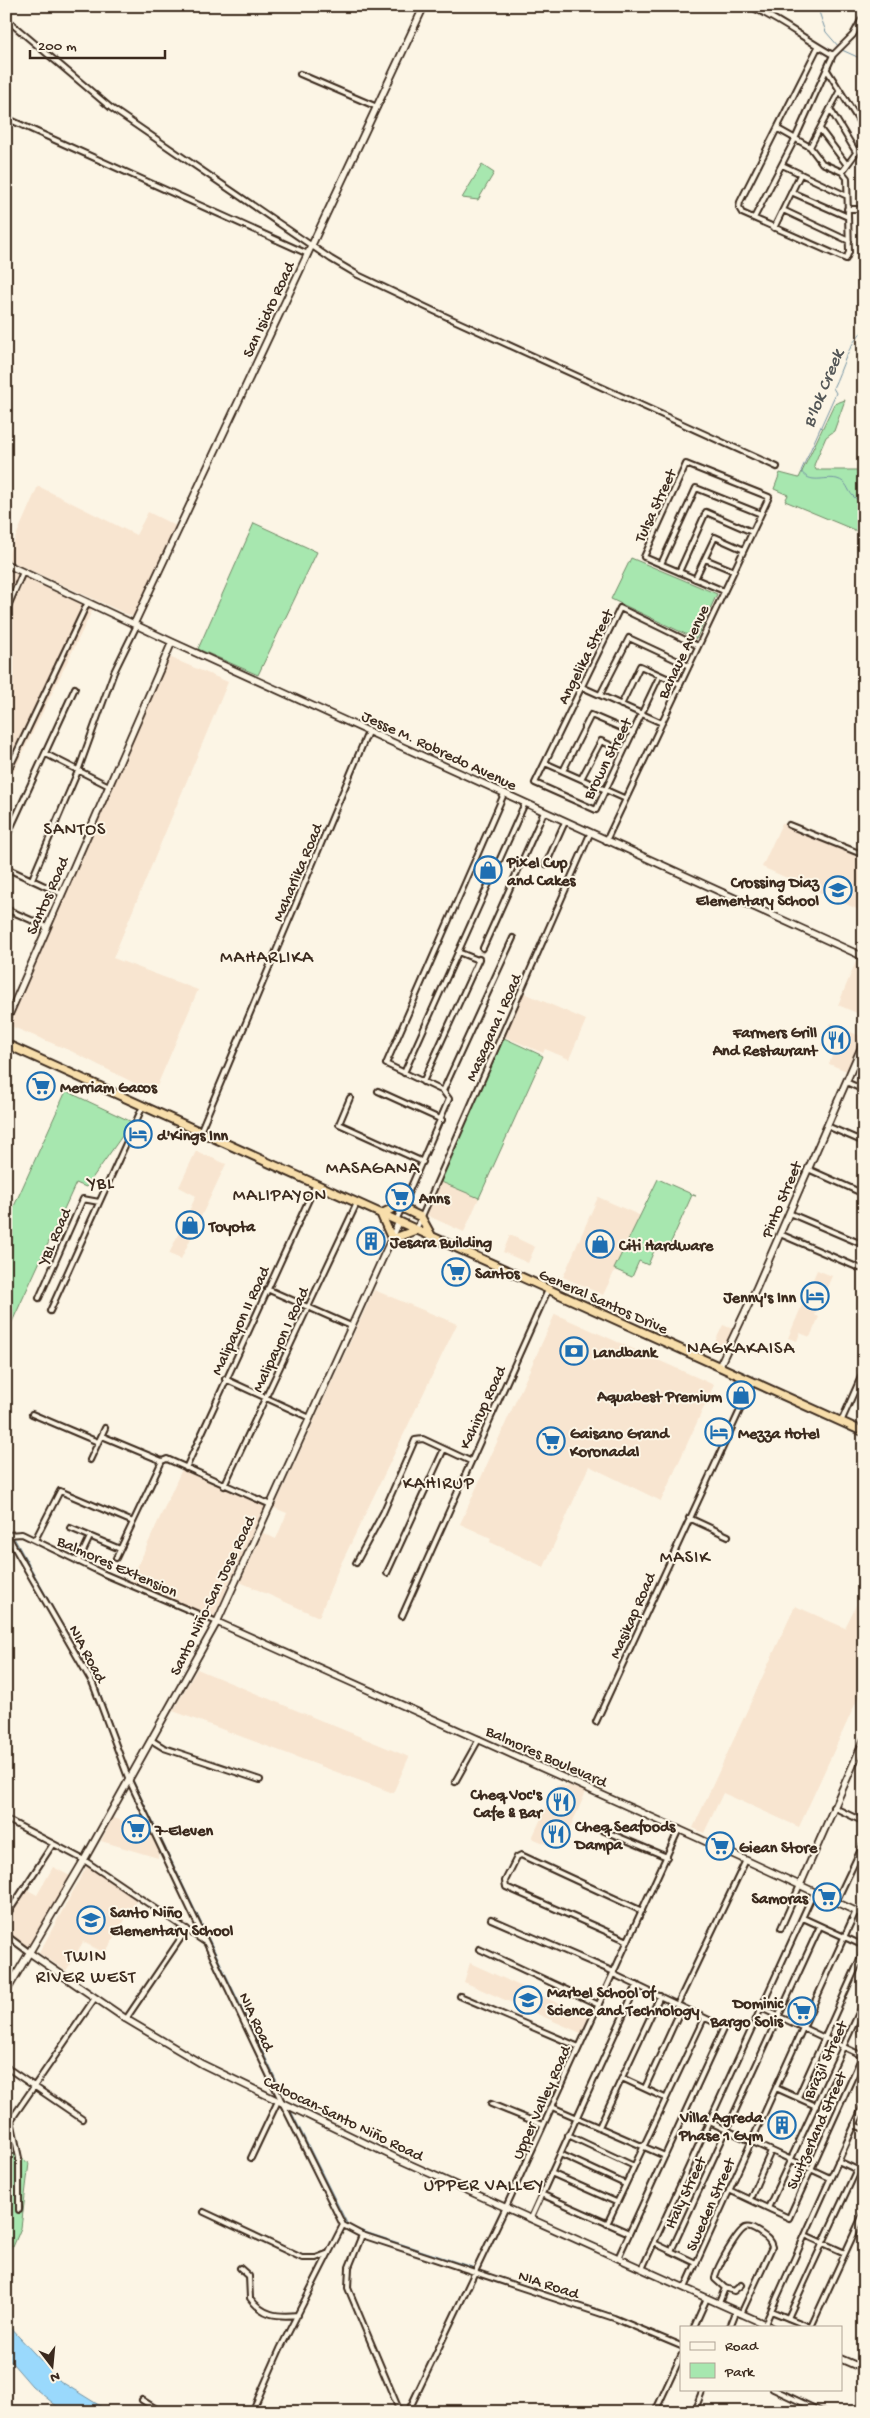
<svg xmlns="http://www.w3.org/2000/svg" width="870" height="2418" font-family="'Gochi Hand',sans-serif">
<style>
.built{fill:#f8e5d0}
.green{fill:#a7e7af;stroke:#718866}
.water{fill:#9ad9fc;stroke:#7493a3}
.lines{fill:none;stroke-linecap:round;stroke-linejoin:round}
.stream{stroke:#7493a3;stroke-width:1}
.street-tunnel{stroke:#d5ccbd;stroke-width:4;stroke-dasharray:4 2;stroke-linecap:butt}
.street-casing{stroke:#3b2a1e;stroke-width:8}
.secondary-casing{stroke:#3b2a1e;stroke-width:9}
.highway-casing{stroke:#3b2a1e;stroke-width:11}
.street{stroke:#fcf5e5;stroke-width:4}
.secondary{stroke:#fcf5e5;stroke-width:5.5}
.highway{stroke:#f8deab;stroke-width:7}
.labels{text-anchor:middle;stroke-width:4;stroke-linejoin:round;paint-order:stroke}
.street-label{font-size:16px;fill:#3b2a1e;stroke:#fcf5e5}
.poi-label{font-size:16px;font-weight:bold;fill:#3b2a1e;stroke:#fcf5e5;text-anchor:start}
.water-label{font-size:18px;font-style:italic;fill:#535656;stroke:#fcf5e5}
.neighbourhood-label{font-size:18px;letter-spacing:1px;fill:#3b2a1e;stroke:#fcf5e5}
</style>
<rect width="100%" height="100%" fill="#fcf5e5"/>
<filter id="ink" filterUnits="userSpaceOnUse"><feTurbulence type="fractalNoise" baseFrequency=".02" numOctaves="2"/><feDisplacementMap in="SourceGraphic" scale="10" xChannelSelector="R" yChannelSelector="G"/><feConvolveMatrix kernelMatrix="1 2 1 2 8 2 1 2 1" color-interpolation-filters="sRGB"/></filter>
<g filter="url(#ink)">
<path class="built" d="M38,486L136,535L148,512L176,526L133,617L6,559Z
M10,571L93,609L6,787V579Z
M169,657L228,682L113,958L198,990L154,1093L71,1051L8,1025Z
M782,823L864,860V912L762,867Z
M857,959L864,962V1016L838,1005Z
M522,992L586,1020L569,1059L545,1049L543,1053L503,1036Z
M831,1023L862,1037L847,1071L829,1064L834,1051L821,1045Z
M136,1125L145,1129L137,1147L128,1142Z
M196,1151L226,1164L181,1259L169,1254L196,1196L179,1187Z
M439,1181L479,1198L464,1232L424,1214Z
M598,1197L641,1216L603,1295L563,1277Z
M510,1235L535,1247L528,1263L503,1252Z
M817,1270L832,1276L815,1315L819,1317L810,1337L800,1333L797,1341L788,1338Z
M374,1290L457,1324L338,1570L319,1617L240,1582L263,1533L276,1539L287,1513L274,1508Z
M555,1314L714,1385L661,1501L589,1466L544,1567L490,1542L491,1538L460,1524Z
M723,1325L735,1330L723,1353L712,1348Z
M182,1469L265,1506L214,1617L130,1583Z
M864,1589V1685L799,1827L723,1793L704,1833L693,1828L795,1606L845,1628Z
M197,1669L409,1757L393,1793L173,1711Z
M561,1785L567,1787L570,1785L586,1792L560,1850L532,1838L556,1786Z
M113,1818L152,1829L160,1847L158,1858L101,1841Z
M87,1866L138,1898L105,1953L83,1942L66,1971L39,1953Z
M53,1867L70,1876L29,1949L6,1932V1921L26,1889L37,1895Z
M470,1963L590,2018L583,2034L464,1982Z"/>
<path class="green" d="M482,165L494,173L478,200L462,198Z
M845,400L834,431L826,437L814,465L816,470H861L864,474V534L785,501L788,495L774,489L780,473L799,478L834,404Z
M254,523L317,552L258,675L198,649Z
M631,558L717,594L696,639L611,599Z
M504,1038L543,1056L479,1198L439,1181Z
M66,1091L132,1122L86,1187L76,1183L6,1335V1224Z
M658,1179L696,1196L692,1195L667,1251L656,1246L648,1265L639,1261L632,1277L614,1269Z
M6,2150L29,2163L21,2228L13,2247L6,2244Z"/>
<path class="water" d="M6,2323L60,2381L110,2412H64L32,2386L6,2356Z"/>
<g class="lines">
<path class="stream" d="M817,6L826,32L839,47
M842,50L864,60
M864,330C847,345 843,368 833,388L836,393L801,471C810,485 824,476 837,479C848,482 847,490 853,496C855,499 861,500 864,502
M6,1527L10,1531
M13,1536L99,1690L128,1769
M133,1780L283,2094
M291,2111L348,2225
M353,2228L472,2267
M478,2270L609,2313L681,2344
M780,2389L829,2412"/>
<path class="street-tunnel" d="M479,959L483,948"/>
<g class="street-casing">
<path id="street" d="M749,6C780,19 804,39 833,55
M6,19L111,108L331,259L358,275L434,311L777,467
M827,70L864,129
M300,74L377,107
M830,109L856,152
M6,118L308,254
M778,129L810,147L822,163L842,172L847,178L849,252L846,259L742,213L739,208L740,202L818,47
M820,129L847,165
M810,147L840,90
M782,165L847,196
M842,172L864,142
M791,192L848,217
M847,209H864
M783,210L849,241
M754,218L795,139L833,55L853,35L864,15
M774,228L800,175
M705,559L734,571
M661,564L696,488L761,514
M679,572L706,512L752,532
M695,579L715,537L744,550
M6,611L23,572
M660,675L596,810L535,783L620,608L698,646
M582,687L662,723
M600,695L629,638L689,666
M621,705L640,666L680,684
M46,754L109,786
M545,763L626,799
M563,771L591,715L633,733
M6,775L88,602
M581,779L601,741L624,751
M789,825L864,855
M6,838L75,688
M606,841C661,726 714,611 769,497L686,464L644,557L724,591
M546,864L565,822
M6,868L62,894
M32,879L78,771L114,672L137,625
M6,909L47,927
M483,948L544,812
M458,952L478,960
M404,1073L525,803
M423,1082L479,959
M846,1082L864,1090
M378,1091L442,1120
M443,1091L513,938
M350,1098L339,1124L423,1162
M827,1126L864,1142
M200,1132L368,732
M808,1169L864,1194
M789,1213L864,1245
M396,1221L449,1099L443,1091L386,1064L504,794
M416,1230L590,834
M780,1234L859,1268
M267,1289L351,1326
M39,1298L83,1199L99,1202
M50,1311L143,1106
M225,1379L310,1418
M32,1414L98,1442
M841,1422L864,1370
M102,1436L162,1461L167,1459L271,1505
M90,1460L105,1428
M186,1468L316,1184
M224,1486L357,1203
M689,1518L728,1536
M70,1528L120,1549
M6,1533L93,1684L129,1780L282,2102L343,2225L362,2235L614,2318L681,2346
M8,1535L22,1534L102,1573L217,1622
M35,1540L60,1491L133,1522
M116,1558L162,1461
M78,1562L90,1537
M356,1563L383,1513L415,1440L423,1439L470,1461
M387,1573L444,1449
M402,1616L548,1290
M596,1722L753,1382
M151,1740L164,1748L260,1780
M455,1782L479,1739
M833,1807L864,1822
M6,1819L84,1860L205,1942
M602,1830L667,1857
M836,1902L864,1843
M6,1916L53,1844
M803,1918L864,1946
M491,1919L614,1972
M781,1928L800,1885
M6,1935L30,1953
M628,1941L506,1887L505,1881L517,1857L521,1855L642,1911
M479,1949L599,2005
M613,1974L724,2027L618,2258
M460,1996L579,2047
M677,2005L746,1860
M761,2008L863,2056
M126,2019L187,1929
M6,2067L82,2119
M622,2078L665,2098
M645,2088L682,2007
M776,2088L816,2106
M798,2097L864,1950
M491,2104L543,2125
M552,2107L665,2156
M686,2111L830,2178
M854,2125L864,2129
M599,2127L660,1996
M568,2135L634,2166
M560,2154L625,2184
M251,2158L278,2101
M838,2161L864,2173
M551,2173L616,2202
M729,2190L789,2218L864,2052
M541,2194L629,2233
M750,2199L771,2151
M768,2208L864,2002
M19,2210V2158L11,2120L95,1998
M204,2212L302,2258H316L329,2253
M531,2218L637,1985
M607,2224L704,2018
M362,2235L349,2267L348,2288L400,2412
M805,2235L845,2253
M654,2243L696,2263
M671,2251L820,1926
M240,2268L249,2276L250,2298C263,2316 277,2317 298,2315
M642,2269L814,1892
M685,2288L856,1911
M725,2288L734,2291L741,2285
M719,2303L725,2288L715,2279C715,2270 737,2232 745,2228C750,2226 755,2230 760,2233C766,2237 770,2239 772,2247L741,2314
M771,2311L810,2327
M788,2318L857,2169
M765,2324L864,2104
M694,2327L707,2298
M730,2327L736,2312
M811,2327L864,2212
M773,2389L822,2412
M142,2400L161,2412
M252,2412L280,2349L343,2225
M408,2412L506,2207L679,1829
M655,2412L681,2356
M694,2412L703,2389"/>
</g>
<g class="secondary-casing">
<path id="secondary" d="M6,564L172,642L864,957
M134,624L424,6
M6,1022L172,642
M719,1367L756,1289L864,1041
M217,1622L698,1838L864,1915
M800,1885L864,1740
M30,1953L126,2019L202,2064L398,2159L771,2327
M6,1992L84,1860L217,1622L399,1222
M841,2359L864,2369"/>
</g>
<g class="highway-casing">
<path id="highway" d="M6,1044L864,1432
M381,1214L398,1206L421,1217L432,1237
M381,1214L392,1239L416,1230"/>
</g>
<use href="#street" class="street"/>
<use href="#secondary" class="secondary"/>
<use href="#highway" class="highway"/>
</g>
</g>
<defs>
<g id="shop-ring" transform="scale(1.4375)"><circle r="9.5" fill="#fcf5e5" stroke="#1f6fb2" stroke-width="1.5"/><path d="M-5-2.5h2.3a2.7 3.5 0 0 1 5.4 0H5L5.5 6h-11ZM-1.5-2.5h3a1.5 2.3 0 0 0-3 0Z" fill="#1f6fb2"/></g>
<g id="school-ring" transform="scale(1.4375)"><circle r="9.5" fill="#fcf5e5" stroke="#1f6fb2" stroke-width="1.5"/><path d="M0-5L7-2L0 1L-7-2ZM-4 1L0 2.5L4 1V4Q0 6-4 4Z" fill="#1f6fb2"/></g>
<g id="restaurant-ring" transform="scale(1.4375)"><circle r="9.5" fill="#fcf5e5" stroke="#1f6fb2" stroke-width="1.5"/><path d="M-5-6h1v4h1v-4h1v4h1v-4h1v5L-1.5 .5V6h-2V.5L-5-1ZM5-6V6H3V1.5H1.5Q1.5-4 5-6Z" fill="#1f6fb2"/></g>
<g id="supermarket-ring" transform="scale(1.4375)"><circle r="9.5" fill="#fcf5e5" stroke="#1f6fb2" stroke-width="1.5"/><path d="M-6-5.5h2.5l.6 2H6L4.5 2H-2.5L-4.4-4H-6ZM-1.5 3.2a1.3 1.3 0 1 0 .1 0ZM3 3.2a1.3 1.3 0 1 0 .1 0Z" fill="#1f6fb2"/></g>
<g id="hotel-ring" transform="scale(1.4375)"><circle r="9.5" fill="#fcf5e5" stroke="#1f6fb2" stroke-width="1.5"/><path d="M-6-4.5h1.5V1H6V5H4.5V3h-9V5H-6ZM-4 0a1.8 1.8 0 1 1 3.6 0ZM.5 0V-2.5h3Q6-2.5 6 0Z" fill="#1f6fb2"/></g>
<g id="building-ring" transform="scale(1.4375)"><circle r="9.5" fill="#fcf5e5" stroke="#1f6fb2" stroke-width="1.5"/><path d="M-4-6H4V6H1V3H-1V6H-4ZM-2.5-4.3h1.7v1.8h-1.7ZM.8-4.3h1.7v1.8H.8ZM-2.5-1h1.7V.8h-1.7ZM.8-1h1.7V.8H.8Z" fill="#1f6fb2"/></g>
<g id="bank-ring" transform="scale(1.4375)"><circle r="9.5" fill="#fcf5e5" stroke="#1f6fb2" stroke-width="1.5"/><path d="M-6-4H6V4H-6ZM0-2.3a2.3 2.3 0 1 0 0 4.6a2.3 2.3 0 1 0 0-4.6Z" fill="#1f6fb2"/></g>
</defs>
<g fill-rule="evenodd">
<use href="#shop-ring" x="488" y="870"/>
<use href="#school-ring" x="838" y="890"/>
<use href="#restaurant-ring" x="836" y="1040"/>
<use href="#supermarket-ring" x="41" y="1086"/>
<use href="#hotel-ring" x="138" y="1134"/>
<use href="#supermarket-ring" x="400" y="1197"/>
<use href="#shop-ring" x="190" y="1225"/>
<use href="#building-ring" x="371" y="1241"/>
<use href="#shop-ring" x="600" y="1244"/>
<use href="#supermarket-ring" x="456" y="1272"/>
<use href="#hotel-ring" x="815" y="1296"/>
<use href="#bank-ring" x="574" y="1351"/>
<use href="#shop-ring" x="741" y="1395"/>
<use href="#hotel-ring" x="719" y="1432"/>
<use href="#supermarket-ring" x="551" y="1441"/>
<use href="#restaurant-ring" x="561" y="1802"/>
<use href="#supermarket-ring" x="136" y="1829"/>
<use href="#restaurant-ring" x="556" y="1834"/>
<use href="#supermarket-ring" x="720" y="1846"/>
<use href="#supermarket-ring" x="827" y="1897"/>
<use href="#school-ring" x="91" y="1920"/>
<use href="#school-ring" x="528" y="2000"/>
<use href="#supermarket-ring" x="802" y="2011"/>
<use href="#building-ring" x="782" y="2125"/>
</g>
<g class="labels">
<g class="street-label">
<text transform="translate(267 309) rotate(-65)" y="6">San Isidro Road</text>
<text transform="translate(654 505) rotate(-65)" y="6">Tulsa Street</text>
<text transform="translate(682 651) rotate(-65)" y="6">Banaue Avenue</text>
<text transform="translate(584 656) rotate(-63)" y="6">Angelika Street</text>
<text transform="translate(440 749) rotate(25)" y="6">Jesse M. Robredo Avenue</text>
<text transform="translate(606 758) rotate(-63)" y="6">Brown Street</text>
<text transform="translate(296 872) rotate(-67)" y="6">Maharlika Road</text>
<text transform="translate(46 895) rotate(-66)" y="6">Santos Road</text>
<text transform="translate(492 1027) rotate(-66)" y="6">Masagana I Road</text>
<text transform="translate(780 1199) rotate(-67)" y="6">Pinto Street</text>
<text transform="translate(53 1236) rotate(-66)" y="6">YBL Road</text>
<text transform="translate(604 1300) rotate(24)" y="6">General Santos Drive</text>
<text transform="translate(239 1320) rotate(-65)" y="6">Malipayon II Road</text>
<text transform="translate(279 1339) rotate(-65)" y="6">Malipayon I Road</text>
<text transform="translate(481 1407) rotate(-65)" y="6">Kahirup Road</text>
<text transform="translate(118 1565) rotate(24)" y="6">Balmores Extension</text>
<text transform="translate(211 1595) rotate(-64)" y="6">Santo Niño-San Jose Road</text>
<text transform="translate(631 1615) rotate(-66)" y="6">Masikap Road</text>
<text transform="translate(89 1653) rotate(62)" y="6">NIA Road</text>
<text transform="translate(547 1755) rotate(24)" y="6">Balmores Boulevard</text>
<text transform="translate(258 2021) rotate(65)" y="6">NIA Road</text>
<text transform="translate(824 2059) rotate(-65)" y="6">Brazil Street</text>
<text transform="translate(540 2102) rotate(-66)" y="6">Upper Valley Road</text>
<text transform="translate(344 2117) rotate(26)" y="6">Caloocan-Santo Niño Road</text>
<text transform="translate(815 2130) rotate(-66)" y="6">Switzerland Street</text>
<text transform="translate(684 2192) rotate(-65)" y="6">Italy Street</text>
<text transform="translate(709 2204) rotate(-66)" y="6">Sweden Street</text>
<text transform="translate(549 2283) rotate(18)" y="6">NIA Road</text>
</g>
<g class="poi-label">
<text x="507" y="867">Pixel Cup<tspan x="507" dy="18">and Cakes</tspan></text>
<text x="819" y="887" text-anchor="end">Crossing Diaz<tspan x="819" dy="18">Elementary School</tspan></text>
<text x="817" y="1037" text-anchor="end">Farmers Grill<tspan x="817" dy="18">And Restaurant</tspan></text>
<text x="60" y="1092">Merriam Gacos</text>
<text x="157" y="1140">d'Kings Inn</text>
<text x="419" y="1203">Anns</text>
<text x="209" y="1231">Toyota</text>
<text x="390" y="1247">Jesara Building</text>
<text x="619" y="1250">Citi Hardware</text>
<text x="475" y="1278">Santos</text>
<text x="796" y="1302" text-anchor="end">Jenny's Inn</text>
<text x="593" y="1357">Landbank</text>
<text x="722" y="1401" text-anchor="end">Aquabest Premium</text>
<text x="570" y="1438">Gaisano Grand<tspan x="570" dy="18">Koronadal</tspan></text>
<text x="738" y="1438">Mezza Hotel</text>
<text x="542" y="1799" text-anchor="end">Cheq Voc's<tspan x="542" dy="18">Cafe &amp; Bar</tspan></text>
<text x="575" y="1831">Cheq Seafoods<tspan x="575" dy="18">Dampa</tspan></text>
<text x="155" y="1835">7-Eleven</text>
<text x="739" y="1852">Giean Store</text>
<text x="808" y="1903" text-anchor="end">Samoras</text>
<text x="110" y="1917">Santo Niño<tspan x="110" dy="18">Elementary School</tspan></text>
<text x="547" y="1997">Marbel School of<tspan x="547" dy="18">Science and Technology</tspan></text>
<text x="783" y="2008" text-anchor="end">Dominic<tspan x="783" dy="18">Bargo Solis</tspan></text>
<text x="763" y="2122" text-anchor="end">Villa Agreda<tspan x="763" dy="18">Phase 1 Gym</tspan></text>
</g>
<g class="water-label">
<text transform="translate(822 388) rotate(-68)" y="6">B'lok Creek</text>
</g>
<g class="neighbourhood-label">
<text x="75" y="834">SANTOS</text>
<text x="267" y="962">MAHARLIKA</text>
<text x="373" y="1173">MASAGANA</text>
<text x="101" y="1188">YBL</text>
<text x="280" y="1200">MALIPAYON</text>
<text x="741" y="1353">NAGKAKAISA</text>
<text x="439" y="1488">KAHIRUP</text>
<text x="685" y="1562">MASIK</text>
<text x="86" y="1961">TWIN<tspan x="86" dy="21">RIVER WEST</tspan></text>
<text x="484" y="2190">UPPER VALLEY</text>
</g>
</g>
<rect width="870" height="2418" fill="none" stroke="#fcf5e5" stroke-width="25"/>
<rect x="12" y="12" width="845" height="2393" fill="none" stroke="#3b2a1e" stroke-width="2" filter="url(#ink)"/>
<rect x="680" y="2326" width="162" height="65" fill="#fcf5e5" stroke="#afa495"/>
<rect x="690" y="2342" width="25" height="8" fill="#fcf5e5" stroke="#afa495"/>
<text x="725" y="2350" font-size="15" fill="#3b2a1e">Road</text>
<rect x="690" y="2363" width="25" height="15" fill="#a7e7af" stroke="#afa495"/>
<text x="725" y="2376" font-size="15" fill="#3b2a1e">Park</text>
<g transform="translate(52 2366) rotate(164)" stroke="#fcf5e5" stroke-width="4" paint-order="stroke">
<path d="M0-4L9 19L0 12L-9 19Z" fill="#3b2a1e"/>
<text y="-8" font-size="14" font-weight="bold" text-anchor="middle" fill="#3b2a1e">N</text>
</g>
<path d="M30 50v8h135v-8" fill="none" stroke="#3b2a1e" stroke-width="2.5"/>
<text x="38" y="50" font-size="15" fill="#3b2a1e" stroke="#fcf5e5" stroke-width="4" paint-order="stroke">200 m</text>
</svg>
